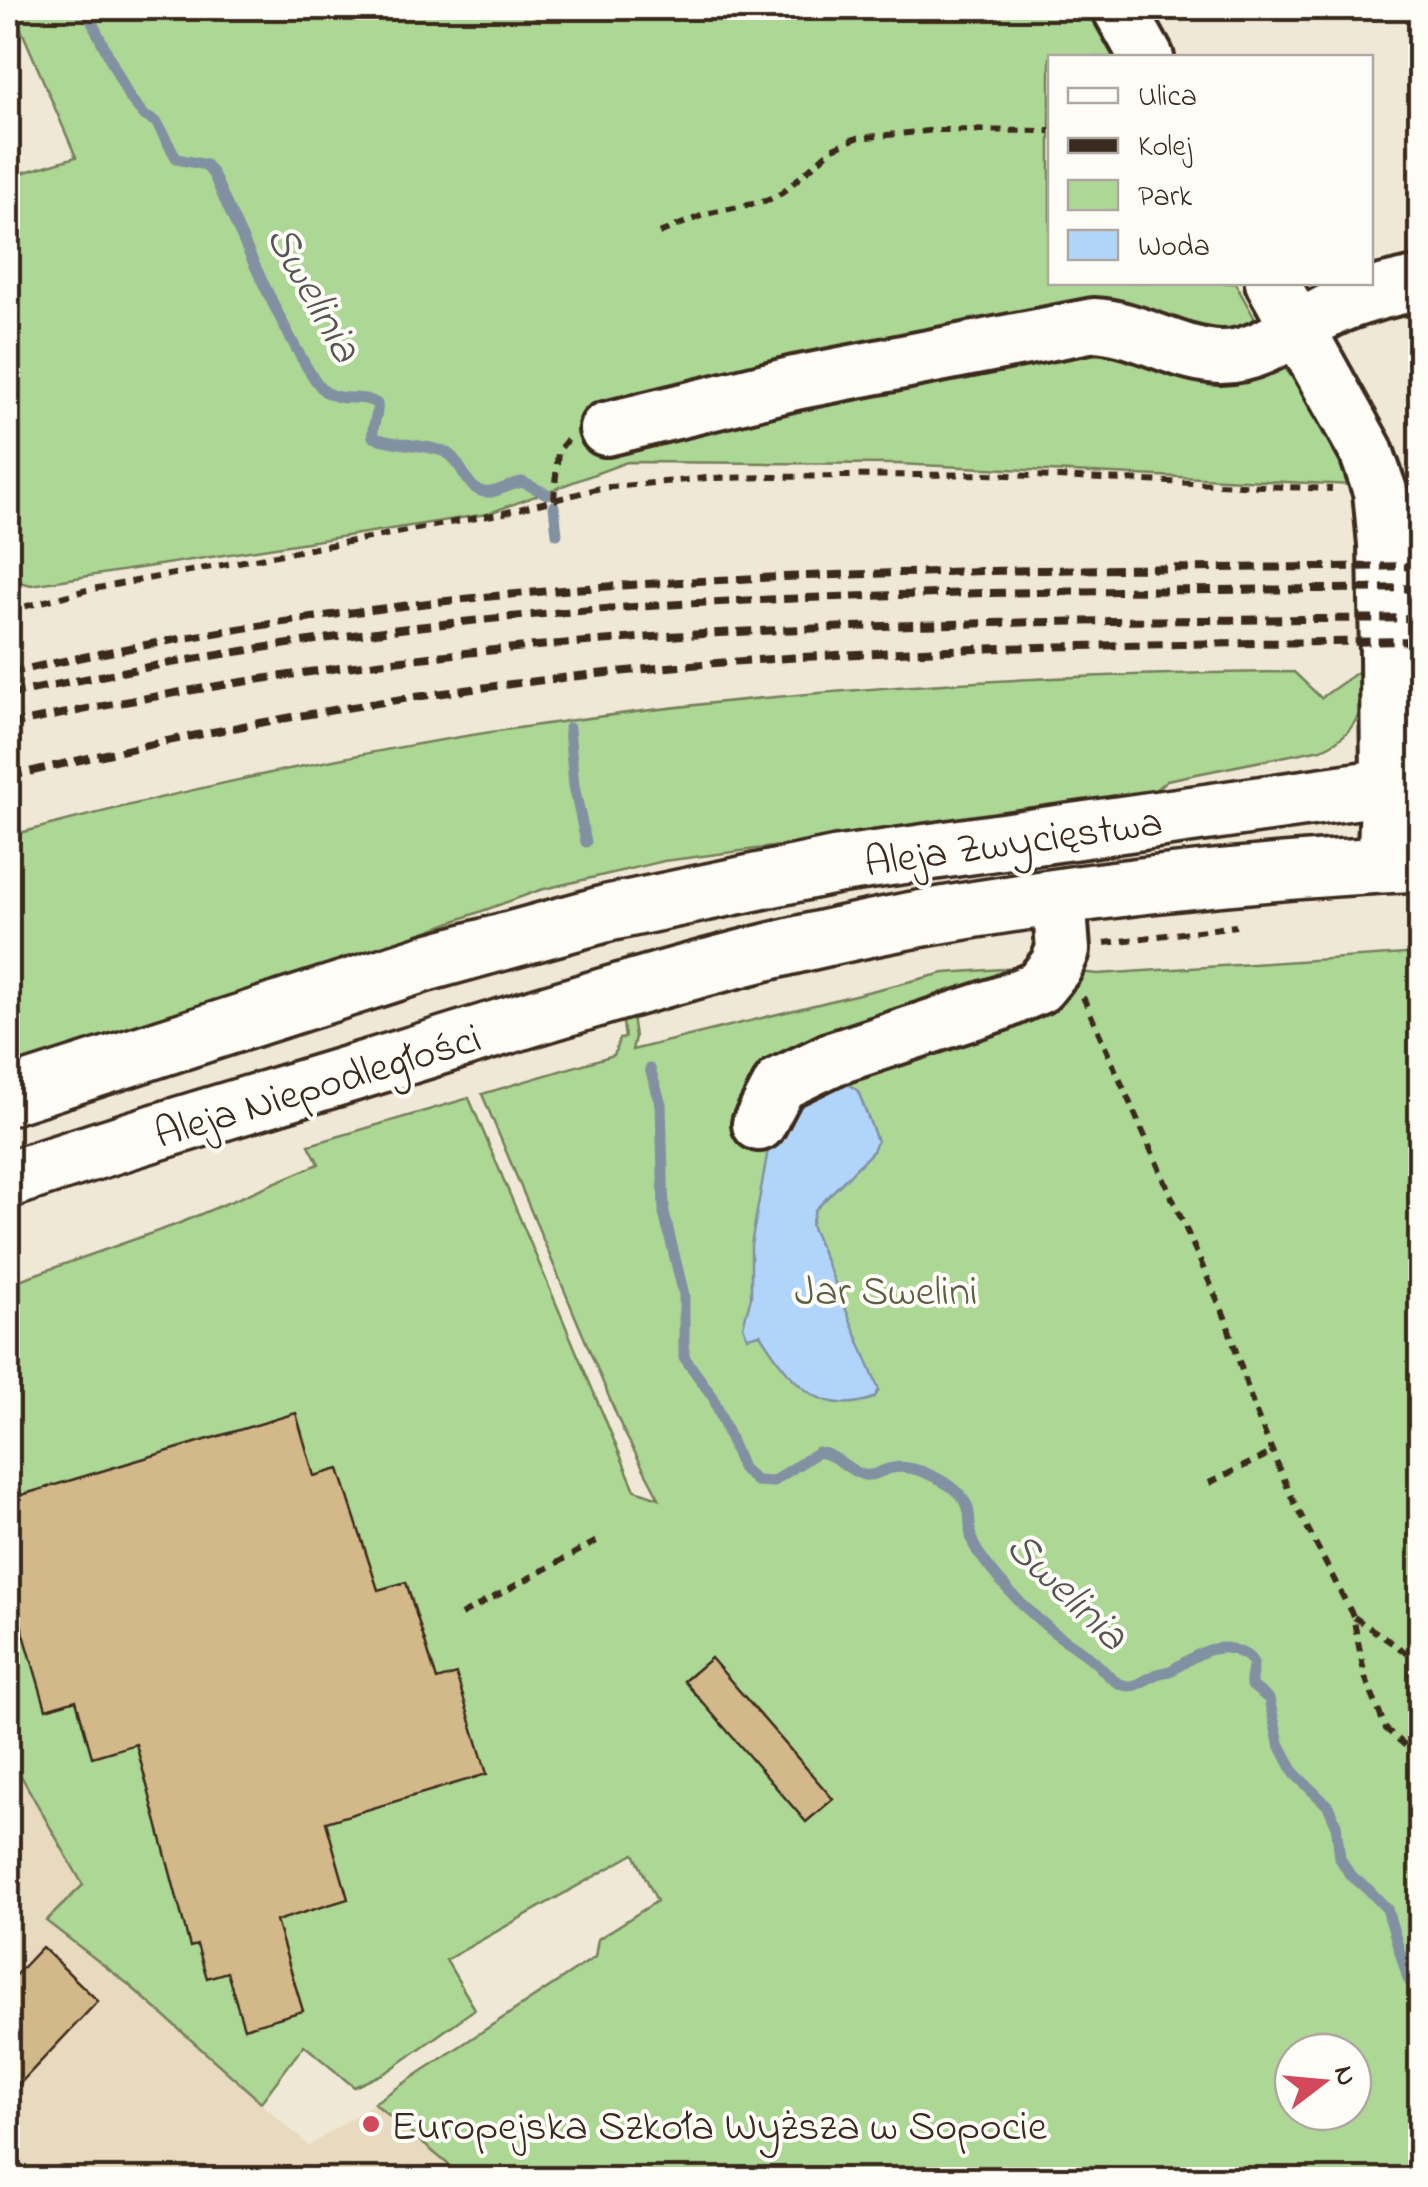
<svg xmlns="http://www.w3.org/2000/svg" width="1428" height="2187" font-family="'Indie Flower',sans-serif">
<style>
.built{fill:#e7dabf}
.green{fill:#add795;stroke:#74805a;stroke-width:2.5;fill-rule:evenodd}
.water{fill:#b1d5fa;stroke:#8291a2;stroke-width:2.5}
.lines{fill:none;stroke-linecap:round;stroke-linejoin:round}
.stream{stroke:#8291a2;stroke-width:11}
.building{fill:#d3b989;stroke:#3b2a1e;stroke-width:2.5}
.minor-casing{stroke:#3b2a1e;stroke-width:60}
.major-casing{stroke:#3b2a1e;stroke-width:62}
.path{stroke:#3b2a1e;stroke-width:6;stroke-dasharray:10 8;stroke-linecap:butt}
.minor{stroke:#fdfcf7;stroke-width:52}
.major{stroke:#fdfcf7;stroke-width:55}
.rail{stroke:#3b2a1e;stroke-width:8;stroke-dasharray:15 8;stroke-linecap:butt}
.poi-dot{fill:#d1495b;stroke:#fdfcf7;stroke-width:4}
.labels{text-anchor:middle;stroke-width:8;stroke-linejoin:round;paint-order:stroke}
.street-label{font-size:42px;fill:#3b2a1e;stroke:#fdfcf7}
.park-label{font-size:42px;fill:#5d5e42;stroke:#fdfcf7}
.poi-label{font-size:42px;fill:#3b2a1e;stroke:#fdfcf7;text-anchor:start}
.water-label{font-size:45px;font-style:italic;fill:#585555;stroke:#fdfcf7}
</style>
<rect width="100%" height="100%" fill="#f0e8d6"/>
<filter id="ink" filterUnits="userSpaceOnUse"><feTurbulence type="fractalNoise" baseFrequency=".01" numOctaves="2"/><feDisplacementMap in="SourceGraphic" scale="20" xChannelSelector="R" yChannelSelector="G"/><feConvolveMatrix kernelMatrix="1 2 1 2 8 2 1 2 1" color-interpolation-filters="sRGB"/></filter>
<g filter="url(#ink)">
<path class="built" d="M8,1753L83,1885L47,1922L128,1984L309,2146L374,2103L466,2179H291L284,2164L260,2179H8Z"/>
<path class="green" d="M12,8H1085L1113,57L1050,58V282L1235,283L1278,360L1310,399L1353,485L897,464L627,462L487,514L31,585L8,579V177L76,157Z
M1372,662C1363,700 1363,733 1321,749L1167,780L1154,791L1117,802L664,861L540,890L251,995L8,1071V836C178,791 351,752 525,727C779,689 1037,674 1294,672L1321,698Z
M1420,953V2179H466L374,2103L595,1957L598,1939L657,1901L634,1854L446,1960L475,2009L387,2072L354,2087L304,2045L261,2102L128,1984L46,1921L83,1885L8,1753V1284L175,1225L319,1164L309,1145L469,1098L635,1490L659,1498L622,1428L482,1094L614,1055L619,1039L625,1038L622,1016L628,996L627,957L632,956L637,993L632,1016L635,1037L632,1050L944,973L1032,967L1098,974ZM1293,2052H1353V2112H1293Z"/>
<path class="water" d="M850,1085L858,1091L877,1141L873,1151L815,1210L811,1225L879,1390L874,1398C816,1419 788,1377 760,1334L747,1337L743,1326L751,1297V1245L774,1116L820,1087Z"/>
<g class="lines">
<path class="stream" d="M85,8L129,97L145,116L156,122L177,159L206,165L213,174C229,209 303,378 326,392C343,403 362,393 377,404C379,417 371,424 373,437C396,446 423,443 445,452C465,461 464,495 491,492C501,490 511,484 522,482L547,494
M554,506L557,534
M569,728L574,786L586,842
M650,1069L661,1104L664,1213L684,1295V1357L713,1397L742,1468L756,1481L772,1482L818,1452C839,1455 847,1471 864,1475C876,1477 882,1469 893,1468C911,1464 935,1476 950,1486C983,1509 960,1527 978,1552C997,1580 1024,1608 1051,1630C1066,1642 1085,1651 1099,1666C1108,1675 1116,1686 1130,1686C1138,1686 1145,1680 1151,1677C1158,1672 1165,1673 1172,1670C1194,1657 1215,1639 1242,1653C1246,1655 1251,1658 1253,1663C1254,1669 1250,1677 1251,1685L1269,1699L1279,1743L1295,1774L1328,1806L1336,1824L1340,1858L1350,1875L1368,1889L1387,1909L1408,1979L1420,1997"/>
</g>
<path class="building" d="M296,1413L314,1476L339,1469L378,1590L406,1582L437,1680L456,1674L487,1774L326,1822L348,1899L276,1921L303,2011L244,2028L227,1972L207,1978L197,1945L190,1947L136,1744L92,1757L76,1700L46,1709L8,1580V1499Z
M711,1658L833,1799L806,1822L684,1681Z
M42,1947L98,2001L8,2096V1983Z"/>
<g class="lines">
<g class="minor-casing">
<path id="minor" d="M1119,8L1147,58
M1272,282L1366,451L1380,491L1385,544L1387,656L1388,786L1384,865
M606,429L795,383L1094,325C1138,327 1176,355 1220,357C1262,358 1302,322 1339,306C1365,295 1394,289 1420,283
M759,1124L780,1084L832,1059L1002,1003L1039,987L1056,966L1063,950L1059,897"/>
</g>
<g class="major-casing">
<path id="major" d="M8,1097L426,963L608,913L837,865L1420,782
M8,1180C127,1139 248,1105 369,1068C552,1012 735,952 924,918C1088,889 1254,871 1420,863"/>
</g>
<path class="path" d="M659,233L706,214L766,201L782,193L833,148L857,138L937,130L1050,131
M554,500L558,451L567,440
M8,611L87,590L504,513L600,488L707,478L986,474L1332,489
M1105,943L1236,926
M1083,997L1225,1317L1254,1408L1292,1498L1353,1616L1365,1677L1386,1729L1420,1758
M1209,1483L1273,1452
M461,1615L597,1541
M1354,1617L1420,1662"/>
<use href="#minor" class="minor"/>
<use href="#major" class="major"/>
<path class="rail" d="M8,673C229,624 455,594 681,582C927,568 1174,569 1420,566
M8,695C229,647 455,617 680,604C927,590 1174,591 1420,588
M8,725C202,684 399,656 598,641C871,620 1146,621 1420,618
M8,777C228,723 453,686 679,666C925,645 1173,644 1420,641"/>
</g>
</g>
<circle class="poi-dot" cx="371" cy="2124" r="10"/>
<g class="labels">
<g class="street-label">
<text transform="translate(1013 840) rotate(-8)" y="15">Aleja Zwycięstwa</text>
<text transform="translate(317 1084) rotate(-17)" y="15">Aleja Niepodległości</text>
</g>
<g class="park-label">
<text x="886" y="1304">Jar Swelini</text>
</g>
<g class="poi-label">
<text x="391" y="2139">Europejska Szkoła Wyższa w Sopocie</text>
</g>
<g class="water-label">
<text transform="translate(316 292) rotate(61)" y="16">Swelinia</text>
<text transform="translate(1069 1589) rotate(44)" y="16">Swelinia</text>
</g>
</g>
<rect width="1428" height="2187" fill="none" stroke="#fdfcf7" stroke-width="40"/>
<rect x="20" y="20" width="1388" height="2147" fill="none" stroke="#3b2a1e" stroke-width="4" filter="url(#ink)"/>
<rect x="1048" y="55" width="325" height="230" fill="#fdfcf7" stroke="#afa8a0" stroke-width="2.5"/>
<rect x="1068" y="88" width="50" height="15" fill="#fdfcf7" stroke="#afa8a0" stroke-width="2.5"/>
<text x="1138" y="105" font-size="30" fill="#3b2a1e">Ulica</text>
<rect x="1068" y="138" width="50" height="15" fill="#3b2a1e" stroke="#afa8a0" stroke-width="2.5"/>
<text x="1138" y="155" font-size="30" fill="#3b2a1e">Kolej</text>
<rect x="1068" y="180" width="50" height="30" fill="#add795" stroke="#afa8a0" stroke-width="2.5"/>
<text x="1138" y="205" font-size="30" fill="#3b2a1e">Park</text>
<rect x="1068" y="230" width="50" height="30" fill="#b1d5fa" stroke="#afa8a0" stroke-width="2.5"/>
<text x="1138" y="255" font-size="30" fill="#3b2a1e">Woda</text>
<g transform="translate(1323 2082) rotate(74)"><circle r="48" fill="#fdfcf7" stroke="#afa8a0" stroke-width="2.5"/>
<path d="M0-8L18 38L0 25L-18 38Z" fill="#d1495b"/>
<text y="-15" font-size="28" font-weight="bold" text-anchor="middle" fill="#3b2a1e">N</text>
</g>
</svg>
